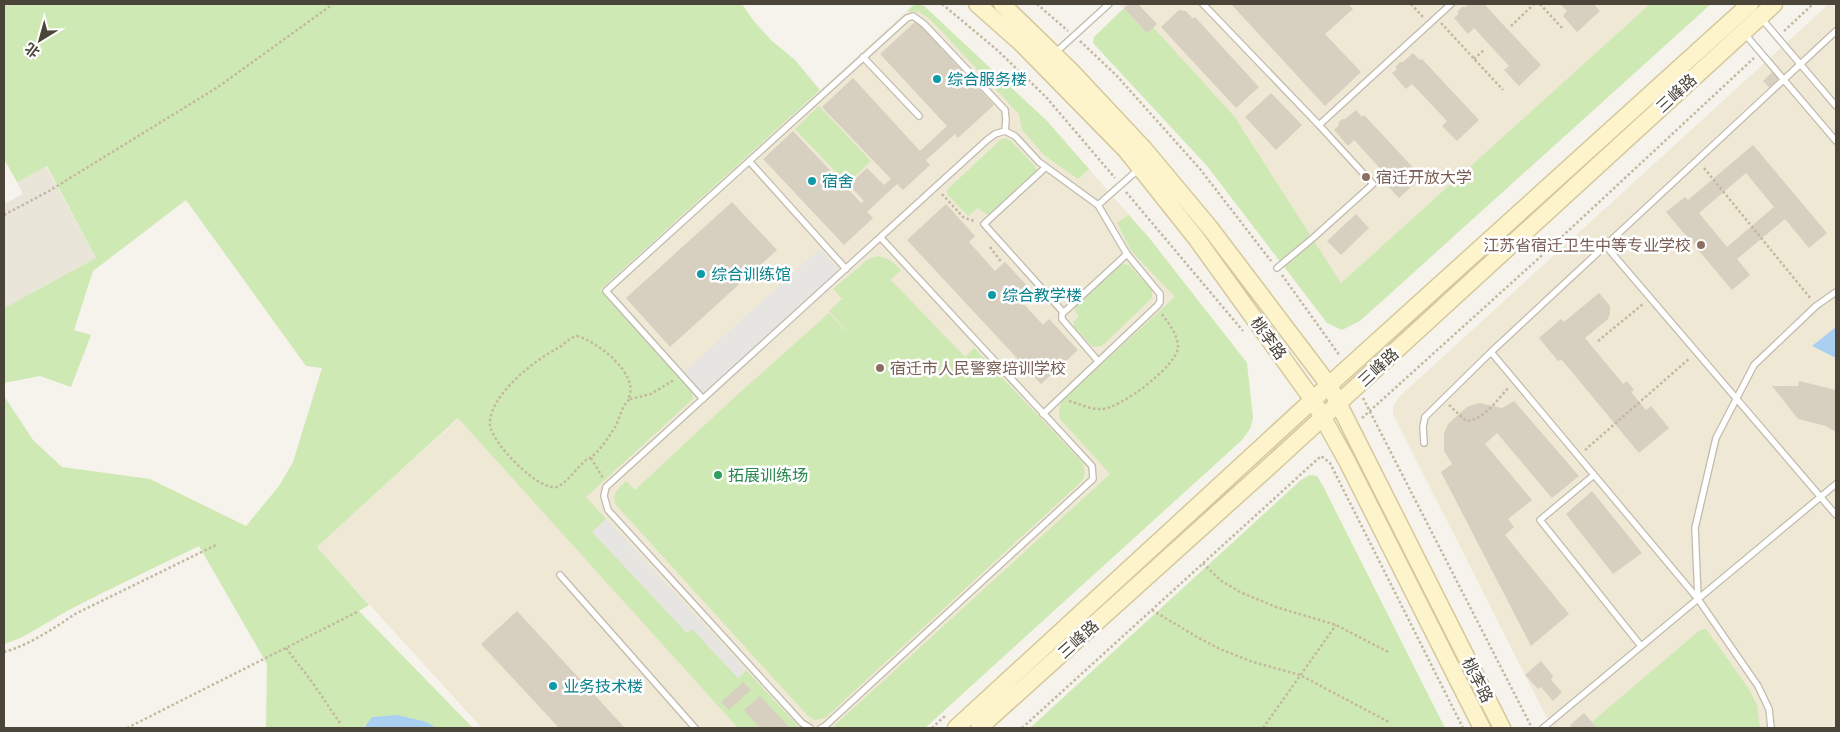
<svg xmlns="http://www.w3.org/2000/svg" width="1840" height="732" font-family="'Fira Sans','Noto Sans SC',sans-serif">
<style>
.residential{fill:#e9e5d9}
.education{fill:#eee8d5}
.green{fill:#cfe9b5}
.parking{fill:#e7e5e2}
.water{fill:#a9d0f1}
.building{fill:#d7cfc0;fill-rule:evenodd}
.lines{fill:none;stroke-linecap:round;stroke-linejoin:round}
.lane-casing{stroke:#c1bbad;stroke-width:8}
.secondary-casing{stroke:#d5c89b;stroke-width:19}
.path{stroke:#c3b89f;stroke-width:2.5;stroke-dasharray:2.5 2.5;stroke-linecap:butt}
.lane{stroke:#fff;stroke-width:5.5}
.secondary{stroke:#fef4cc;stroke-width:16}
.culture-dot{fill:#0f9aa8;stroke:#fff;stroke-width:2}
.education-dot{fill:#8d6e63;stroke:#fff;stroke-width:2}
.leisure-dot{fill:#2e9e5b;stroke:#fff;stroke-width:2}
.labels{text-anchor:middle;stroke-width:5;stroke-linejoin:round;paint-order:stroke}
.culture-label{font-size:16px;fill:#0d838f;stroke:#fff;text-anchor:start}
.street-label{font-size:16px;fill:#4a4439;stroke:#fff}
.education-label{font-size:16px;fill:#785e54;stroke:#fff;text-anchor:start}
.leisure-label{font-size:16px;fill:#27864d;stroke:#fff;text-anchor:start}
</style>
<rect width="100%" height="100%" fill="#f5f3eb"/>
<path class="residential" d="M46,166L96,258L4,308V204L23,194L17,182Z"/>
<path class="education" d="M915,4L924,6L1047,121L1150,239L1247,363L859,728H482L317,547Z
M1119,4H1650L1341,283L1147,33Z
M1829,4H1836V728H1552L1393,414V406L1399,397Z"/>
<path class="green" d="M4,4H742L753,20L772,41L795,60L820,90L600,290L692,391L693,399L586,497L606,519L593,532L687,633L692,628L738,678L746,670L800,728H738L458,418L317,547L369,605L359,611L473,728H436L427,722L365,725L364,728H266L267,664L199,546C156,567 113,587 71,609C49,620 28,637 4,644V396L33,440L62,467L150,479L246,526L279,486L293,462L322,368L306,366L186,200L93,271L74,330L91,335L71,387L40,376L4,383V308L96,258L47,166L17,182L4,159Z
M915,4L924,6L1047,121L1089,169L1078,179L1045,156L1022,130L1019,114L930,19L919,12L907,11Z
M1650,4H1711L1360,321L1342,330L1327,323L1207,166L1093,43L1094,37L1124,8L1147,33L1153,27L1234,116L1341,283Z
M819,106L871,161L847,184L795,129Z
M1005,138L1011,141L1035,166L1037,171L991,214H986L978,208L968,216L947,194V190L1000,140Z
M1129,215L1150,239L1247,363L1253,418L1250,429L1242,440L925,728H836L834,726L1110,474L1060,419L1059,413L1061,401L1175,297L1131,251L1117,223Z
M879,256L890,260L901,270L891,280L965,357L974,348L1083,463L1085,474L1082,481L825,718L815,720L808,716L616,505C611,494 618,489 626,481L635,490L737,395L829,313L856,342L829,311L842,299L833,289L866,261L870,258Z
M1122,264L1129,265L1152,290V298L1105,343L1101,346L1093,347L1074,327V321L1079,316L1075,311V306Z
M1310,475L1317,476L1323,486L1445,728H1030L1301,480Z
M1706,629L1749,689L1757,705L1760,728H1597L1592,722L1694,635L1700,630Z"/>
<path class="parking" d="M820,249L840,271L703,394L684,372Z
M606,519L746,670L738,678L692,629L687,633L592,532Z"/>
<path class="water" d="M1836,327V358L1812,346Z
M397,715L427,722L436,728H364L372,717Z"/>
<path class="building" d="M1129,4H1138L1157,24L1147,33L1124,8Z
M1231,4H1348L1353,9L1325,34L1361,72L1325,106Z
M1469,4L1482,5L1484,4L1541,65L1519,86L1504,70L1509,66L1474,28L1468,34L1454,18L1459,13L1457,12L1462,7H1466Z
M1560,4H1594L1600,11L1577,32L1563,16L1567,11Z
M1179,10L1186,11L1193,19L1195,17L1259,87L1236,108L1161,27Z
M916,21L994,105L958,138L955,134L926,160L930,165L903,190L897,184L867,212L873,218L844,245L763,159L793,131L861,203L864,201L849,185L867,168L884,185L891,179L822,107L853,78L920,151L947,126L880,54Z
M1413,53L1420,60L1422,59L1479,120L1457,141L1442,126L1447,121L1412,84L1406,89L1392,73L1397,69L1395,67L1400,62H1403Z
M1773,71L1780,78L1770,88L1763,81Z
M1271,93L1302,125L1276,150L1245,117Z
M1356,110L1362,117L1364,115L1422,177L1399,198L1384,182L1389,178L1354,140L1348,146L1334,130L1339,125L1338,123L1342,119H1345Z
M1753,145L1827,233L1809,248L1785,219L1737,259L1750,275L1732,290L1666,212L1685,197L1688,200ZM1746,173L1774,207L1727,247L1699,213Z
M732,202L777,250L670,347L626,298Z
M946,204L975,236L969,242L995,271L1005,262L1031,290L1020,300L1043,325L1049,319L1078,350L1041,384L907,240Z
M1356,214L1369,228L1341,255L1327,241Z
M1599,293L1610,306V314L1608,319L1585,338L1623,384L1627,381L1634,390L1631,392L1646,410L1651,406L1669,428L1639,453L1562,360L1558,361L1539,338L1561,319L1564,322Z
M1799,381L1836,390V432L1826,426L1798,419L1772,386H1798Z
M1514,401L1579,476L1552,498L1497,433L1485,444L1532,500L1508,519L1514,527L1505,535L1569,614L1531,646L1441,472L1452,464L1444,451V434L1448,424L1458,415L1467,407L1479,403L1502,408Z
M1592,491L1642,553L1613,574L1566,514Z
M517,611L625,728H559L481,644Z
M1541,661L1553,676L1551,680L1562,692L1553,701L1541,687L1538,689L1525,675Z
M743,682L751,690L729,710L721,702Z
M760,696L788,726L785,728H760L744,710Z
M1584,713L1592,722L1597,728H1572L1570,725Z"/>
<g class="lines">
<g class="lane-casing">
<path id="lane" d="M1203,4L1319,125L1451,4
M1761,18L1836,106
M1744,33L1836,141
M1055,53L1109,4
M863,57L919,116
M749,161L846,269
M1046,167L984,224L1063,312
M1098,205L1140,168
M1605,245L1836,515
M1277,268L1313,238L1373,184L1319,125
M1098,361L1062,319V314L1127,254
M703,399L606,291L907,18L913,16L924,24L1005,110L1006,120L1005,131
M1424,443L1423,427L1425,417L1491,352
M1594,475L1540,520L1641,646
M560,575L695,728
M1698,598L1695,528L1716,438L1754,365L1816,306L1836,292
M810,728L802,723L608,510L604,496L606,487L987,140L995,134L1005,131L1015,136L1039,162L1098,205L1127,254L1160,294V302L1157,306L1043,414
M821,728L825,726L1093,479L1092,466L881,238
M1543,728L1836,484
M1771,728L1769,709L1758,686L1698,599L1491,352L1836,31"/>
</g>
<g class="secondary-casing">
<path id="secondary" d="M977,4L1021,43L1126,150L1196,238L1313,400L1348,463L1482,728
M1002,4L1071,71L1144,149L1210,228L1329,385L1502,728
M956,728L1329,385L1750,4
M979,728L1273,463L1774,4"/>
</g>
<path class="path" d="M942,4L996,49L1046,97L1115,178
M1037,4L1068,31
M1411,4L1423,17
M1540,4L1563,29
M1441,23L1503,90
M1511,26L1534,4
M1784,31L1813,4
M1080,41L1117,76L1200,169L1271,261
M1474,59L1485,49
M1704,168L1811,299
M1126,192L1243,331
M942,194L964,218L975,221
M4,215L49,191L218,87L333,4
M990,247L1002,263
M1282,275L1340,356
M1029,292L1036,298
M577,336C597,341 639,374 629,397L630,399C621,406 620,419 614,429C608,438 599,452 590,458C584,463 589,457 584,462C575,470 569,480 559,486C542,496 491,442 490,425C488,396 535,360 558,348C565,344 570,337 577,336Z
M1598,341L1643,304
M1363,398L1532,728
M630,399L651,394L674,380
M1069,401C1080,404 1091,410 1102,409C1121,408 1177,366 1178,347C1178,335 1168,322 1161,313
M1449,405L1466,421C1484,420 1497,400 1509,387
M1362,418L1539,258L1754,58
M1585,450L1690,358
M591,458L603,478
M1203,563L1220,580L1240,592L1276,607L1336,625L1390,653
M1152,610L1197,637L1220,649L1253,662L1300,675L1389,722
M286,648L312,682L340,723
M4,652C29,645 53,629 75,614L216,545
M127,728L359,611
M932,728L946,715
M1022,728L1321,456L1330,463L1463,728
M1263,728L1336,625"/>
<use href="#lane" class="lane"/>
<use href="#secondary" class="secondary"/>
</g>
<g class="culture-dot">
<circle cx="937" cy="79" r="5"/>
<circle cx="812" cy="181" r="5"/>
<circle cx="701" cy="274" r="5"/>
<circle cx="992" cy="295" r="5"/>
<circle cx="553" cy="686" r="5"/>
</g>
<g class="education-dot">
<circle cx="1366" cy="177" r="5"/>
<circle cx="1701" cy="245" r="5"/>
<circle cx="880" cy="368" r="5"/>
</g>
<circle class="leisure-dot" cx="718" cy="475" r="5"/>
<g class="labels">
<g class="culture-label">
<text x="947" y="85">综合服务楼</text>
<text x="822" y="187">宿舍</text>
<text x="711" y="280">综合训练馆</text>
<text x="1002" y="301">综合教学楼</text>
<text x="563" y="692">业务技术楼</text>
</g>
<g class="street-label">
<text transform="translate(1676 93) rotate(-43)" y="6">三峰路</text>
<text transform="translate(1269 338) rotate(54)" y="6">桃李路</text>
<text transform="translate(1378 367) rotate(-43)" y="6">三峰路</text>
<text transform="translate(1078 639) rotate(-42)" y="6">三峰路</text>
<text transform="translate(1478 680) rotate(63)" y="6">桃李路</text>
</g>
<g class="education-label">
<text x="1376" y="183">宿迁开放大学</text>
<text x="1691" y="251" text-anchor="end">江苏省宿迁卫生中等专业学校</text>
<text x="890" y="374">宿迁市人民警察培训学校</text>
</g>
<g class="leisure-label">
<text x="728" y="481">拓展训练场</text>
</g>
</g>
<rect width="1840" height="732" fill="none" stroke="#4a4439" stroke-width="10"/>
<g transform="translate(40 40) rotate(217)" stroke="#ffffff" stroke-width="4" paint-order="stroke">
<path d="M0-4L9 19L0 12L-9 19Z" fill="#4a4439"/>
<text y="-8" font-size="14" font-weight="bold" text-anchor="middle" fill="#4a4439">北</text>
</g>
</svg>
